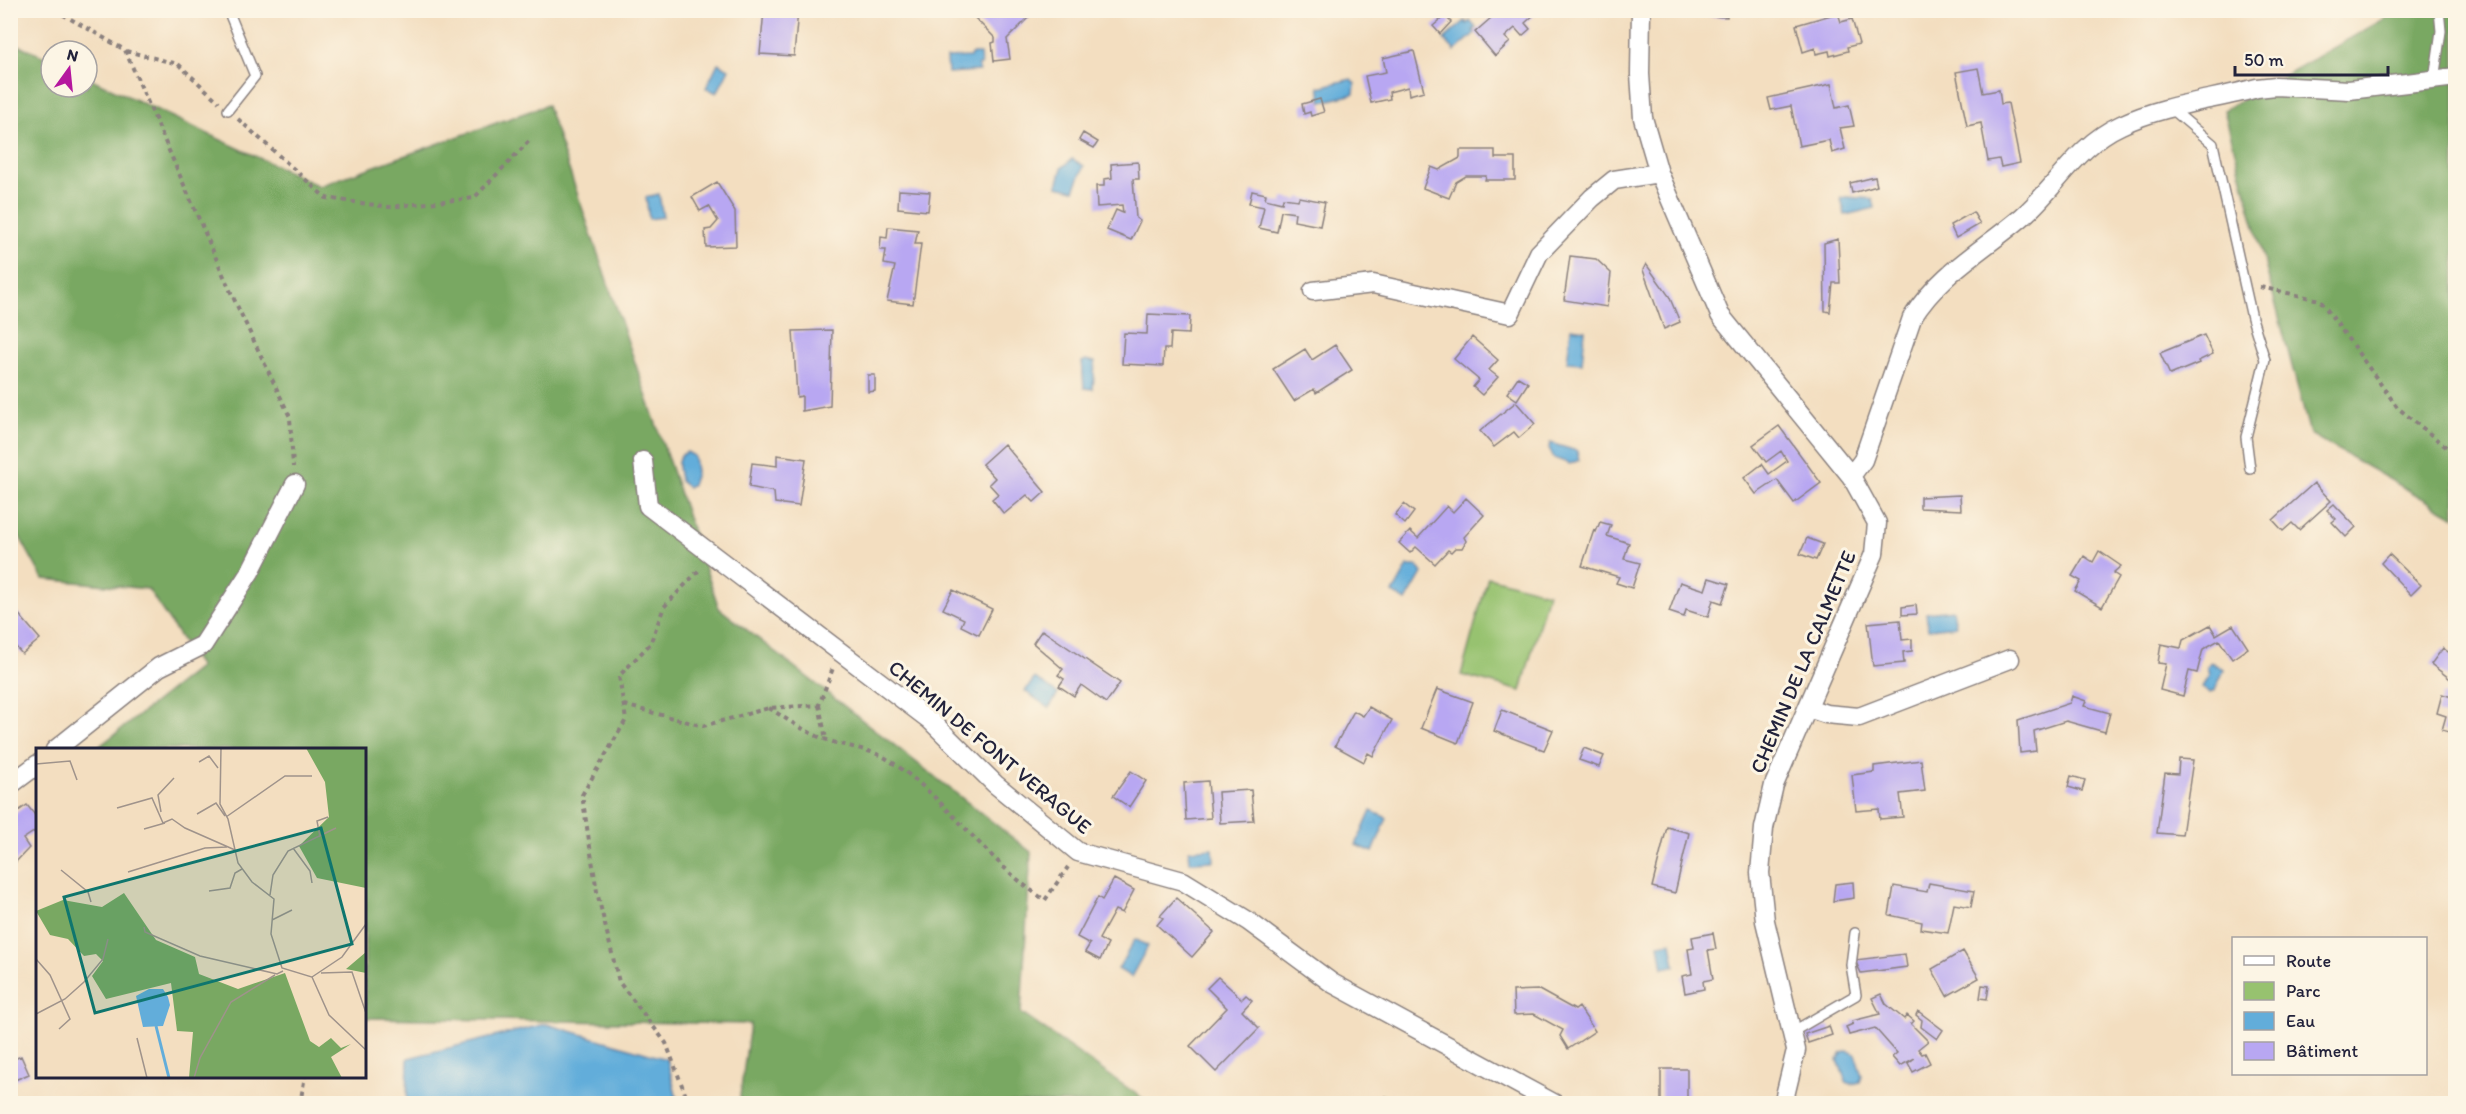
<svg xmlns="http://www.w3.org/2000/svg" width="2466" height="1114" font-family="Itim,sans-serif">
<style>
.green{fill:#97c26f;stroke:#5c7255;stroke-width:1.5}
.forest{fill:#79a862;stroke:#4e654e;stroke-width:1.5}
.water{fill:#62adda;stroke:#42688a;stroke-width:1.5}
.building{fill:#b8a7f2}
.lines{fill:none;stroke-linecap:round;stroke-linejoin:round}
.lane-casing{stroke:#8a807e;stroke-width:12}
.street-casing{stroke:#8a807e;stroke-width:21}
.path{stroke:#8a807e;stroke-width:4;stroke-dasharray:4.5 4.5;stroke-linecap:butt}
.lane{stroke:#fff;stroke-width:9}
.street{stroke:#fff;stroke-width:18}
.labels{text-anchor:middle;stroke-width:6;stroke-linejoin:round;paint-order:stroke}
.street-label{font-size:21px;fill:#22223b;stroke:#fcf5e5}
.inset-river{fill:none;stroke:#62adda;stroke-width:3}
.inset-road{fill:none;stroke:#9f938b;stroke-width:1.5}
.view{fill:#0f766e;fill-opacity:0.15;stroke:#0f766e;stroke-width:3}
.inset-edge{fill:none;stroke:#22223b;stroke-width:3}
</style>
<rect width="100%" height="100%" fill="#fcf5e5"/>
<filter id="ink" filterUnits="userSpaceOnUse"><feTurbulence type="fractalNoise" baseFrequency=".0167" numOctaves="2"/><feDisplacementMap in="SourceGraphic" scale="12" xChannelSelector="R" yChannelSelector="G"/><feConvolveMatrix kernelMatrix="1 2 1 2 8 2 1 2 1" color-interpolation-filters="sRGB"/></filter>
<filter id="wash" filterUnits="userSpaceOnUse"><feTurbulence type="fractalNoise" baseFrequency=".008" numOctaves="4" result="noise"/><feDisplacementMap in="SourceGraphic" scale="24" xChannelSelector="R" yChannelSelector="G"/><feGaussianBlur stdDeviation="1.35" result="paint"/><feColorMatrix in="noise" values="0 0 0 0 0 0 0 0 0 0 0 0 0 0 0 0 0 1.4 0 .05"/><feComposite in="paint" operator="in"/></filter>
<g filter="url(#wash)">
<rect width="100%" height="100%" fill="#f3dec0"/>
<path class="green" d="M1488,577L1548,593L1521,691L1461,675Z"/>
<path class="forest" d="M2398,11H2455V517L2310,434L2224,110Z
M10,41L51,60V87H87V77L319,186L547,105L719,608L1031,852L1021,1013L1149,1103H739L750,1024L365,1018L364,750L96,749L200,667L148,589L43,579L11,521Z"/>
<path class="water" d="M1465,21L1467,24L1470,21L1476,28L1473,30L1475,33L1455,51L1444,39Z
M971,54H980L981,65H978L979,71L948,73L947,58L970,57Z
M718,63L729,69L717,93L706,88Z
M1351,79L1355,84L1354,94L1322,102L1319,87Z
M1072,159L1084,166L1074,190L1057,186L1062,168Z
M659,194L663,217L649,219L646,197Z
M1846,197L1873,199L1875,208L1845,215L1841,198Z
M1571,328L1585,330L1582,363L1567,362Z
M1086,360L1095,362L1093,389L1084,388L1082,362Z
M1550,443L1577,451L1579,460L1570,464L1554,458L1549,448Z
M687,452L694,456L696,473L692,485L688,487L680,481C679,469 673,457 687,452Z
M1408,566H1417L1422,573L1406,601L1393,593Z
M1953,610L1956,626L1928,629L1926,613Z
M2211,662L2224,670L2215,690L2210,693L2202,687L2209,675L2207,667Z
M1035,678L1058,694L1049,708L1025,691Z
M1371,811L1387,818L1373,852L1356,845Z
M1213,848L1214,861L1190,862L1189,850Z
M1135,939L1148,946L1131,977L1118,969Z
M1671,942L1675,966L1663,968L1659,944Z
M546,1024L667,1059L678,1103H407L408,1058Z
M1848,1051L1855,1054L1862,1076L1860,1082L1852,1084L1846,1082L1838,1060L1842,1053Z"/>
<g id="blocks">
<path class="building" d="M764,10H798L794,56L760,54Z
M975,10H1024L1030,16L1007,39L1010,59L994,61L992,43L995,42V38L974,17L978,13Z
M1513,10L1537,12L1525,23L1530,29L1522,36L1515,28L1505,37L1510,42L1495,56L1475,32L1499,11L1505,17Z
M1705,10H1727V17L1705,16Z
M1838,13L1841,22L1852,19L1859,44L1847,47L1848,51L1830,56L1829,51L1816,54L1815,48L1803,52L1796,25Z
M1445,16L1451,22L1440,34L1433,26Z
M1414,51L1424,91L1409,95L1408,87L1389,92L1390,99L1371,103L1365,76L1386,72L1383,58Z
M1978,68L1983,93L1999,90L2001,104L2008,103L2020,163L2001,167L1999,159L1988,161L1981,123L1967,126L1956,72Z
M1831,84L1836,108L1849,105L1854,126L1840,128L1845,149L1832,153L1829,140L1799,146L1791,106L1771,110L1768,98Z
M1320,99L1324,112L1311,116L1310,112L1304,114L1302,104Z
M1083,133L1098,142L1094,148L1079,140Z
M1460,150H1495V158H1515V180H1485L1486,176H1466L1456,182L1449,198L1423,188L1431,167L1439,170L1460,158Z
M1138,162L1139,179H1133L1136,218L1140,221L1131,240L1107,230L1116,210L1123,213L1122,205L1097,207L1096,186H1104V179L1112,178L1111,164Z
M1875,177L1877,186L1852,193L1850,183Z
M717,182L735,211L736,246L706,247L705,230L711,229L718,221L709,206L700,211L692,197Z
M899,190L930,192L928,211L898,208Z
M1252,191L1266,194L1265,199L1282,203L1283,198L1298,200L1299,197L1325,202L1320,226L1294,221L1295,213L1281,211L1277,232L1259,228L1264,207L1249,204Z
M1973,212L1980,224L1956,238L1950,225Z
M888,227L918,230L915,244H921L913,304L887,301L895,266L884,264L886,250H880L881,237L887,238Z
M1838,239L1840,283H1833L1830,312L1825,311L1824,243Z
M1570,256L1596,259L1611,273L1607,307L1564,300Z
M1646,264L1669,296L1680,322L1664,329L1643,270Z
M1148,314L1190,316L1189,334L1171,333L1170,349H1164L1163,366L1122,364L1124,333L1147,334Z
M832,330L830,406L802,411V396L797,397L793,331Z
M2204,335L2213,354L2198,361L2199,363L2170,375L2160,353Z
M1472,337L1498,360L1489,370L1498,377L1482,395L1473,387L1479,380L1454,359Z
M1335,345L1352,370L1316,393L1314,389L1294,401L1273,369L1305,349L1312,360Z
M868,375H875V391L868,392Z
M1518,377L1528,383L1517,400L1507,393Z
M1516,402L1535,424L1519,438L1514,432L1494,447L1480,431Z
M1779,426L1821,483L1794,503L1777,480L1756,494L1744,478L1762,464L1769,474L1787,461L1781,451L1766,462L1753,445Z
M1004,444L1045,492L1034,502L1027,495L1004,514L992,499L998,494L989,484L995,478L982,464Z
M777,455L806,459L799,506L775,503L774,492L749,487L752,463L777,466Z
M2314,483L2331,501L2299,530L2292,523L2283,531L2273,520Z
M1960,495L1961,510L1920,508V497Z
M1466,498L1484,515L1464,537L1466,541L1462,548H1455L1451,552L1448,550L1435,564L1416,547L1410,553L1399,543L1410,531L1418,538L1447,506L1453,512Z
M1404,504L1414,512L1405,524L1395,515Z
M2334,504L2356,527L2346,537L2332,522L2336,519L2327,510Z
M1600,522L1611,525L1607,536L1629,543L1624,559L1640,563L1632,588L1616,583L1619,577L1582,566L1594,530L1596,532Z
M1807,538L1823,544L1816,560L1800,554Z
M2099,551L2121,566L2113,573L2119,577L2102,607L2075,591L2081,581L2072,576L2084,556L2093,562Z
M2389,554L2421,585L2411,595L2381,563Z
M1709,578L1729,584L1722,603L1713,600L1708,617L1686,610L1684,617L1669,612L1680,582L1705,590Z
M953,590L992,609L979,635L961,626L964,619L943,609Z
M10,604L40,639L22,654L10,640Z
M1916,605L1917,614L1902,615V607Z
M1900,620L1902,640L1912,639V651L1903,652L1904,663L1873,666L1868,623Z
M2210,625L2216,635L2233,625L2248,648L2232,659L2219,640L2203,649L2197,673L2189,671L2183,696L2160,690L2166,664L2158,663L2161,644L2181,648L2183,640Z
M1042,630L1120,683L1106,703L1081,685L1074,696L1059,686L1064,679L1058,675L1063,669L1033,643Z
M2443,648L2456,658L2453,681L2431,664Z
M1437,689L1473,702L1458,743L1421,728Z
M2453,693L2456,694V734L2442,730L2446,716L2437,713L2442,694L2452,697Z
M2072,696L2086,701L2084,706L2110,713L2105,732L2066,721L2034,731L2036,751L2020,753L2018,720L2070,703Z
M1369,707L1392,720L1373,756L1368,753L1364,762L1335,746L1354,711L1363,716Z
M1502,710L1553,730L1544,750L1494,731Z
M1584,748L1604,756L1599,767L1579,760Z
M2179,759L2193,760L2182,835L2157,833L2165,773L2178,774Z
M1921,760L1925,791L1900,794L1903,817L1880,819L1879,809L1856,811L1852,775L1874,772V766Z
M1131,771L1146,781L1129,807L1113,796Z
M2071,776L2085,780L2082,791L2068,787Z
M1208,781L1211,818L1186,820L1184,783Z
M1251,790L1254,821L1220,823L1218,792Z
M27,805L38,819V829L23,839L29,848L10,868V817Z
M1667,827L1689,833L1675,893L1652,887Z
M1114,879L1134,890L1122,913L1115,910L1099,939L1108,944L1100,960L1085,952L1090,944L1077,937L1098,897L1102,900Z
M1853,882L1854,898L1833,901L1835,884Z
M1929,883L1974,891L1971,907L1954,904L1948,933L1921,929L1922,922L1889,915L1894,886L1927,892Z
M1176,898L1214,932L1192,957L1157,925L1163,918L1160,916Z
M1713,933L1716,949L1708,950L1713,979L1703,981L1704,989L1685,993L1682,976L1692,974L1688,949L1694,948L1692,937Z
M1963,951L1979,978L1947,996L1932,969Z
M1905,954L1907,967L1861,973L1855,960Z
M1218,977L1242,999L1246,995L1252,1000L1242,1011L1259,1028L1216,1072L1190,1046L1227,1008L1207,988Z
M1982,985L1989,986L1987,999L1980,998Z
M1539,990L1575,1010L1579,1007L1595,1031L1568,1049L1560,1036L1563,1030L1534,1014L1514,1015L1513,991Z
M1881,994L1886,1004L1904,1019L1907,1015L1914,1021L1911,1024L1928,1041L1918,1049L1922,1054L1925,1053L1930,1063L1913,1072L1908,1063L1915,1058L1900,1066L1892,1057L1897,1053L1875,1028L1849,1035L1846,1027L1853,1024L1852,1021L1880,1014L1872,998Z
M1918,1011L1943,1030L1937,1039L1921,1027L1922,1020L1916,1015Z
M1829,1026L1832,1035L1808,1043L1805,1034Z
M21,1056L29,1074L10,1082V1061Z
M1661,1069H1687V1104H1661Z
M1386,1096L1398,1104H1382Z"/>
</g>
</g>
<g filter="url(#ink)">
<use href="#blocks" fill-opacity="0" stroke="#8a807e" stroke-width="1.5"/>
<g class="lines">
<g class="lane-casing">
<path id="lane" d="M228,10L255,76L228,110
M2434,80L2441,31L2439,10
M2172,109L2213,144L2252,318L2265,360L2246,437L2250,469
M1792,1032L1856,995L1851,965L1855,933"/>
</g>
<g class="street-casing">
<path id="street" d="M1641,10L1640,74L1643,118L1659,173L1720,315L1851,476L1877,523L1874,554L1774,785L1764,828L1760,873L1765,921L1796,1050L1783,1104
M1313,291L1373,284L1510,314L1539,253L1592,198L1614,180L1659,173
M643,461L648,506L930,720L995,784L1078,852L1183,881L1248,921L1332,983L1555,1104
M1851,476L1863,460L1912,318C1940,273 1982,251 2022,217C2057,187 2077,145 2121,125C2163,105 2213,100 2257,88L2276,86L2349,90L2456,77
M1808,708L1826,714L1859,717L2010,659
M55,750L159,667L203,645L250,572L295,484
M10,785L38,764"/>
</g>
<path class="path" d="M55,10L125,50L233,297L290,417L293,467
M126,51L178,64L219,102
M238,119L326,198L389,207L474,198L530,140
M2260,287L2320,300L2398,408L2456,455
M624,705L703,726L769,708L819,705L833,668
M819,705L826,739
M769,708C788,720 808,734 830,741C847,747 871,749 887,759C947,797 985,861 1045,900L1068,867
M300,1104L305,1076
M689,1104L666,1043L619,982L597,892L582,795L626,720L619,676L650,644L664,607L701,568"/>
<use href="#lane" class="lane"/>
<use href="#street" class="street"/>
</g>
</g>
<g class="labels">
<g class="street-label">
<text transform="translate(1803 662) rotate(-67)" y="7">CHEMIN DE LA CALMETTE</text>
<text transform="translate(990 747) rotate(40)" y="7">CHEMIN DE FONT VERAGUE</text>
</g>
</g>
<g transform="translate(36 748)">
<rect width="330" height="330" fill="#f3dec0"/>
<path d="M270,0H330V140L281,130L263,98L293,69L289,34ZM88,145L120,192L159,209L163,226L202,241L249,225L274,293L283,299L295,290L305,300L315,296L295,309L306,330H153L157,284L141,283L135,235L70,251L56,228L67,213L60,206L48,208L32,191L14,187L0,163L27,152L66,159ZM330,204V225L310,221Z" fill="#79a862"/>
<path d="M113,241H127L132,249L134,257L127,278L107,279L100,248Z" fill="#62adda"/>
<path class="inset-river" d="M120,278L133,330"/>
<path class="inset-road" d="M185,0L184,56L192,71L202,115L216,134L238,151L235,186L246,220L276,229L293,267L330,302M163,14L173,8L182,20M0,16L34,13L41,32M81,60L116,50L127,75L136,71L149,80L199,102M125,64L122,47L138,30M161,66L180,55L189,68M190,69L249,28H276M108,81L129,75M284,89L281,73L292,69M257,100L274,123L276,135M25,122L52,144L55,154M92,124L169,100L191,99M173,143L194,140L199,125L206,121M234,147L237,127L252,103L300,80M236,172L256,162M108,179L109,184L164,208L241,226L247,223M0,211L14,227L34,271L23,281M285,225L316,224L330,265M276,229L306,209L330,176M0,266L29,251L48,234L67,211L72,191M101,290L111,330M158,330L164,310L195,254L239,227"/>
<path class="view" d="M285,80L316,196L59,265L28,149Z"/>
<rect width="330" height="330" class="inset-edge"/>
</g>
<rect width="2466" height="1114" fill="none" stroke="#fcf5e5" stroke-width="36"/>
<rect x="2232" y="937" width="195" height="138" fill="#fcf5e5" stroke="#a5a1a1" stroke-width="1.5"/>
<rect x="2244" y="956" width="30" height="9" fill="#ffffff" stroke="#a5a1a1" stroke-width="1.5"/>
<text x="2286" y="967" font-size="18" fill="#22223b">Route</text>
<rect x="2244" y="982" width="30" height="18" fill="#97c26f" stroke="#a5a1a1" stroke-width="1.5"/>
<text x="2286" y="997" font-size="18" fill="#22223b">Parc</text>
<rect x="2244" y="1012" width="30" height="18" fill="#62adda" stroke="#a5a1a1" stroke-width="1.5"/>
<text x="2286" y="1027" font-size="18" fill="#22223b">Eau</text>
<rect x="2244" y="1042" width="30" height="18" fill="#b8a7f2" stroke="#a5a1a1" stroke-width="1.5"/>
<text x="2286" y="1057" font-size="18" fill="#22223b">Bâtiment</text>
<g transform="translate(69 69) rotate(15)"><circle r="28" fill="#fcf5e5" stroke="#a5a1a1" stroke-width="1.5"/>
<path d="M0-4.5L10 22L0 15L-10 22Z" fill="#b5179e"/>
<text y="-9" font-size="16" font-weight="bold" text-anchor="middle" fill="#22223b">N</text>
</g>
<path d="M2235 66v9h153v-9" fill="none" stroke="#22223b" stroke-width="3"/>
<text x="2244" y="66" font-size="18" fill="#22223b" stroke="#fcf5e5" stroke-width="4.5" paint-order="stroke">50 m</text>
</svg>
